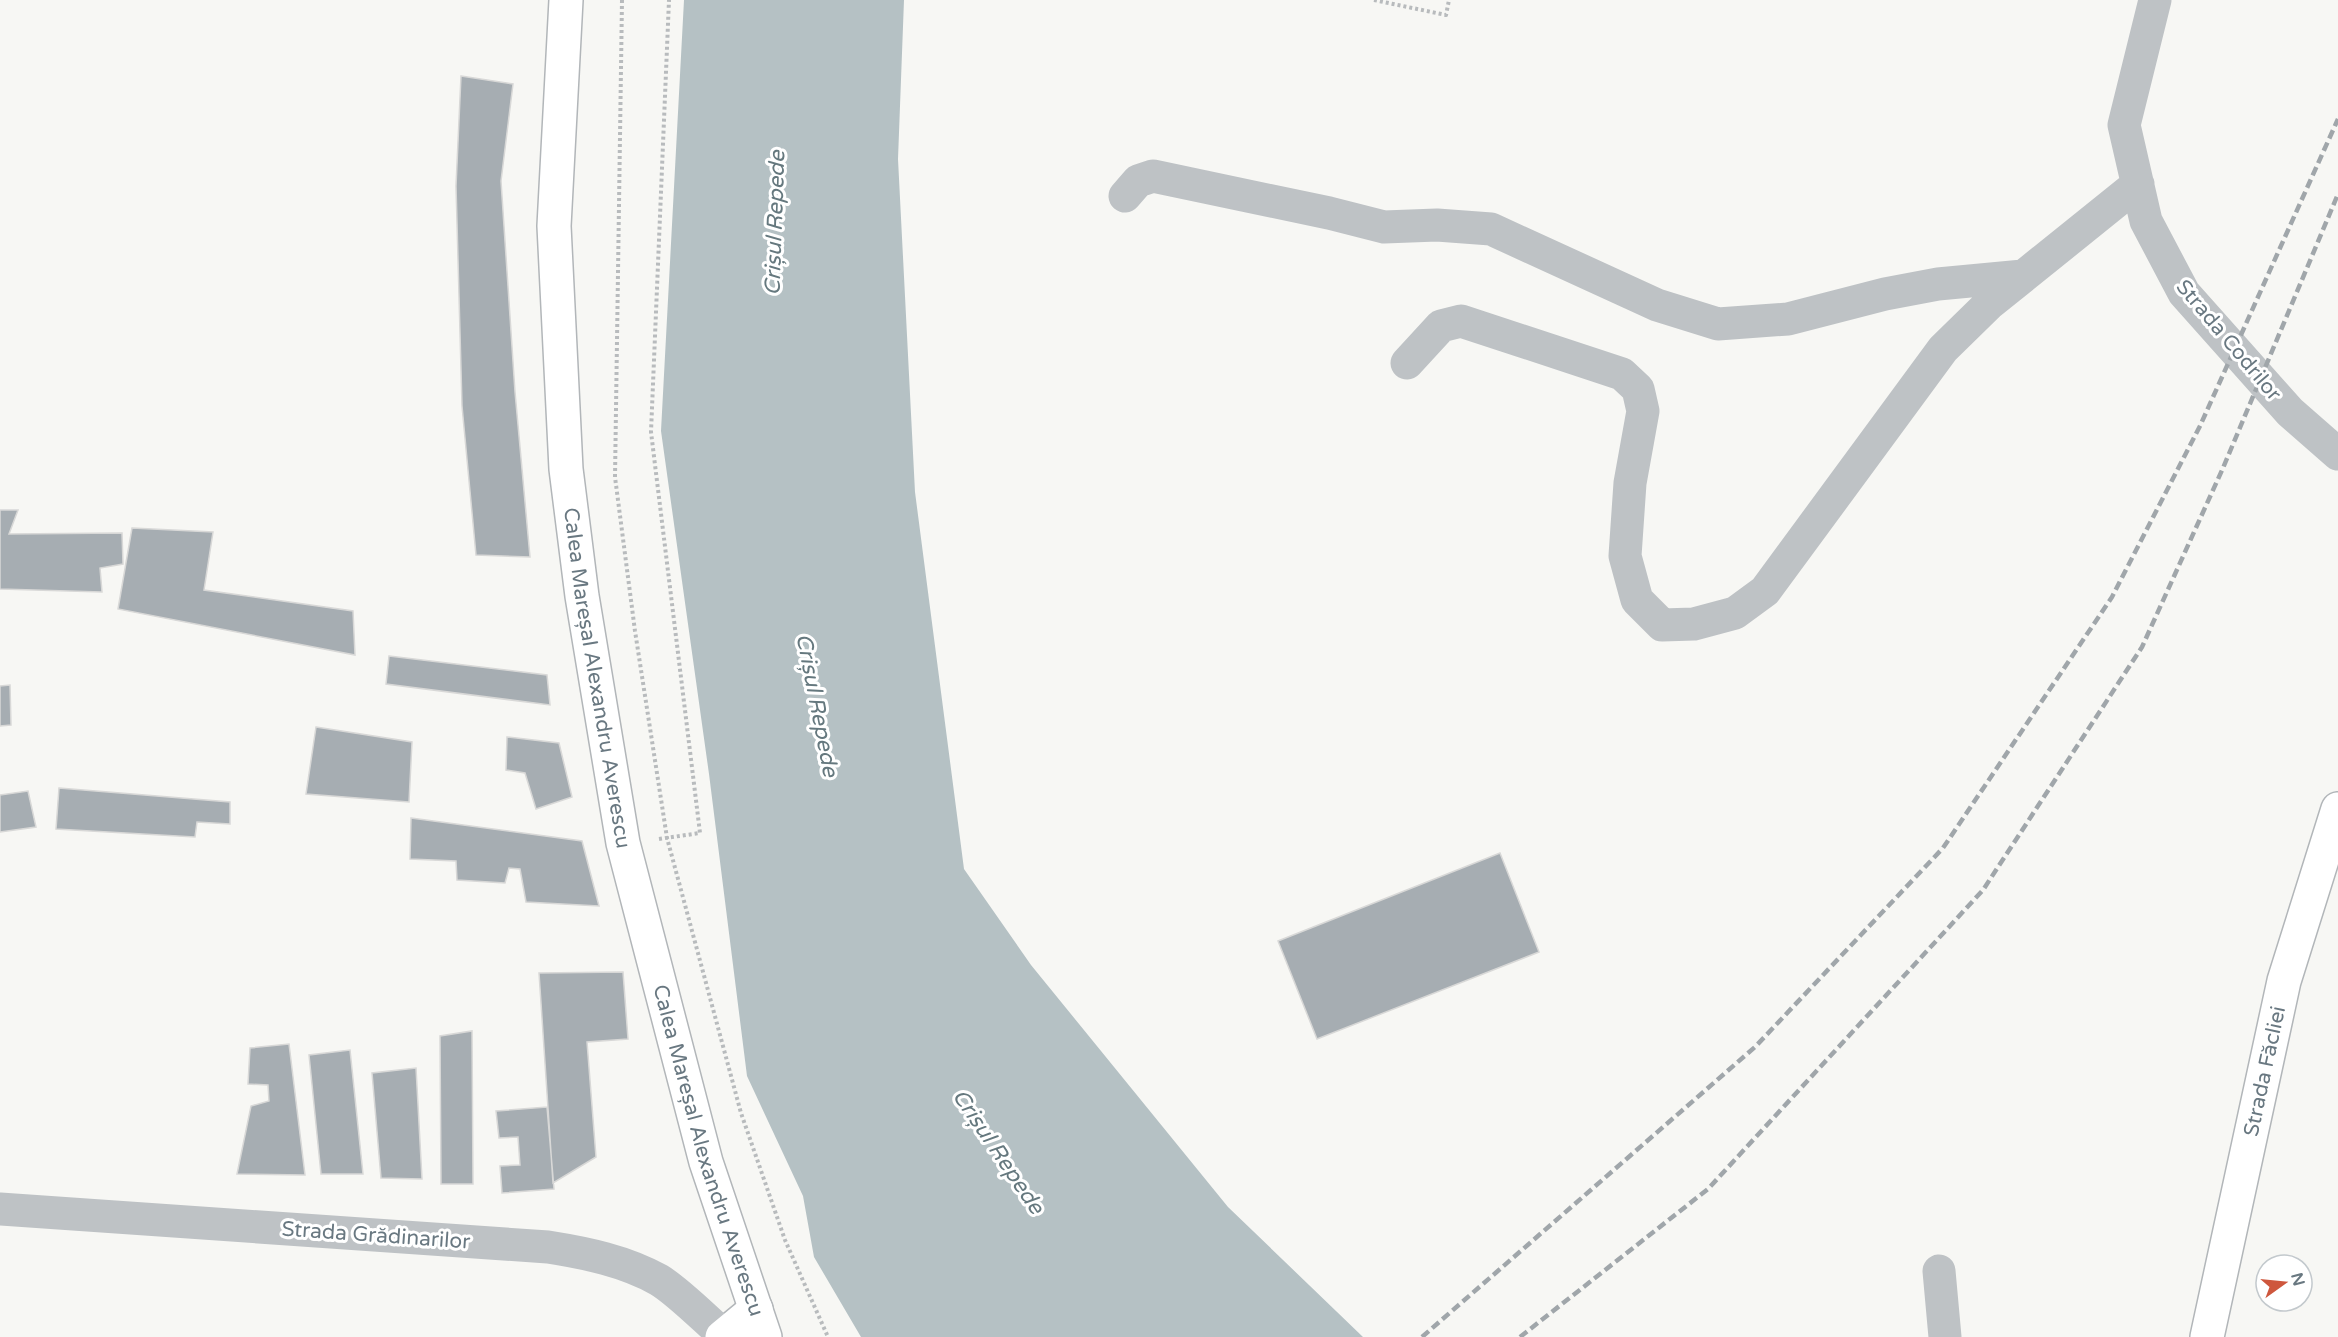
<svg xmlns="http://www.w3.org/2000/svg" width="2338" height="1337" font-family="'Varela Round',sans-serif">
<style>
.water{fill:#b5c1c4}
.building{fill:#a6adb2;stroke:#d8d8d7;stroke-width:1.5}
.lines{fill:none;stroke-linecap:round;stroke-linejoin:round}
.major-casing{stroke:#b2b6b9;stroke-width:36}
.path{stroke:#b8bbbd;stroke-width:4;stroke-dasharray:3 3;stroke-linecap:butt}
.minor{stroke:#bec2c5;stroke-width:33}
.major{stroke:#fff;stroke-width:33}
.rail{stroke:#a0a6aa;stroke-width:4.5;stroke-dasharray:9 4.5;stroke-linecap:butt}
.labels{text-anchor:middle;stroke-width:6;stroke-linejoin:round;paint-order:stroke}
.street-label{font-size:21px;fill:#697881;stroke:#fff}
.water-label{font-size:22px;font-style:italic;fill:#65787e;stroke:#fff}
</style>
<rect width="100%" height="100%" fill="#f7f7f4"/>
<path class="water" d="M684,0H904L898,159L915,492L964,869L1031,965L1228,1207L1363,1337H861L814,1257L803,1196L747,1076L709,774L661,431Z"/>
<path class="building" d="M461,76L513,84L501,181L515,392L530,557L476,555L462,406L456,186Z
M0,510H18L9,534L122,533L123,564L100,568L102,592L0,589Z
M132,528L213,532L204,590L353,611L355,655L118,609Z
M389,656L547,675L550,705L386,684Z
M10,685L11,725L0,726V686Z
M316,727L412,742L409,802L306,794Z
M507,737L559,743L572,797L536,809L525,773L506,770Z
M59,788L230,802V824L197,822L195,837L56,829Z
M28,791L36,827L0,832V795Z
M411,818L582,841L599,906L526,902L520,869L509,868L505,883L457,880L456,861L410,859Z
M1500,853L1539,952L1317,1039L1278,941Z
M623,972L628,1039L587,1042L596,1157L553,1183L539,973Z
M472,1031L473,1184H441L440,1036Z
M289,1044L305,1175L237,1174L251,1106L269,1101L268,1085L248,1084L250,1048Z
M350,1050L363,1174H321L309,1055Z
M416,1068L422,1179L381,1178L372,1073Z
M547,1107L554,1189L502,1193L500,1166L520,1165L518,1137L499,1138L496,1111Z"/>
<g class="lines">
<g class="major-casing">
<g id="major">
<path id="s1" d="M566,0L554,226L566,469L582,596L623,843L706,1162L765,1337"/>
<path d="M722,1337L756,1309"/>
<path id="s2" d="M2207,1337L2284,981L2338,809"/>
</g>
</g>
<path class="path" d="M622,0L615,477L635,631L667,838L741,1113L785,1240L828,1337
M1374,0L1446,15L1449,0
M659,839L700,833L651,432L669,0"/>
<path class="minor" d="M2155,0L2124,125L2146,221L2184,293L2290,412L2338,454
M1125,196L1138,181L1153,176L1329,213L1384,227L1437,225L1491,229L1657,305L1718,324L1788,319L1885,294L1938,284L2023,276
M1407,363L1441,326L1461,321L1622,374L1638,389L1643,411L1630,483L1625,556L1637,600L1662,625L1694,624L1735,613L1765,591L1943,349L1989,304L2138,184
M0,1209L548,1247C586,1253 625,1261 659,1280C679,1292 707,1321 726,1337
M1939,1271L1945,1337"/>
<use href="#major" class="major"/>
<path class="rail" d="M1422,1337L1755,1047L1943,848L2112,597L2200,426L2338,119
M1520,1337L1708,1189L1983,890L2142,647L2223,468L2338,194"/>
</g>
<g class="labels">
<g class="street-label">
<text transform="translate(2229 340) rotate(50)" y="7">Strada Codrilor</text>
<text dy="7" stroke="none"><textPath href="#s1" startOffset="681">Calea Mareșal Alexandru Averescu</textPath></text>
<text dy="7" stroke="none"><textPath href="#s2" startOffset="272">Strada Făcliei</textPath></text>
<text dy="7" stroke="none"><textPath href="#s1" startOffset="1167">Calea Mareșal Alexandru Averescu</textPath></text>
<text transform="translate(376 1235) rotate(4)" y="7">Strada Grădinarilor</text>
</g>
<g class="water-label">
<text transform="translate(774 223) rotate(-88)" y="8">Crișul Repede</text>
<text transform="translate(818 705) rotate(79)" y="8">Crișul Repede</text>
<text transform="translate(999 1151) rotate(56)" y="8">Crișul Repede</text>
</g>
</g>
<g transform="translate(2284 1283) rotate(75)"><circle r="28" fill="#ffffff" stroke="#c3c9cd" stroke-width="1.5"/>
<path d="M0-4.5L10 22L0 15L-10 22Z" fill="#ce573d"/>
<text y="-9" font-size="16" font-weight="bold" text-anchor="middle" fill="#697881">N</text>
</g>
</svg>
